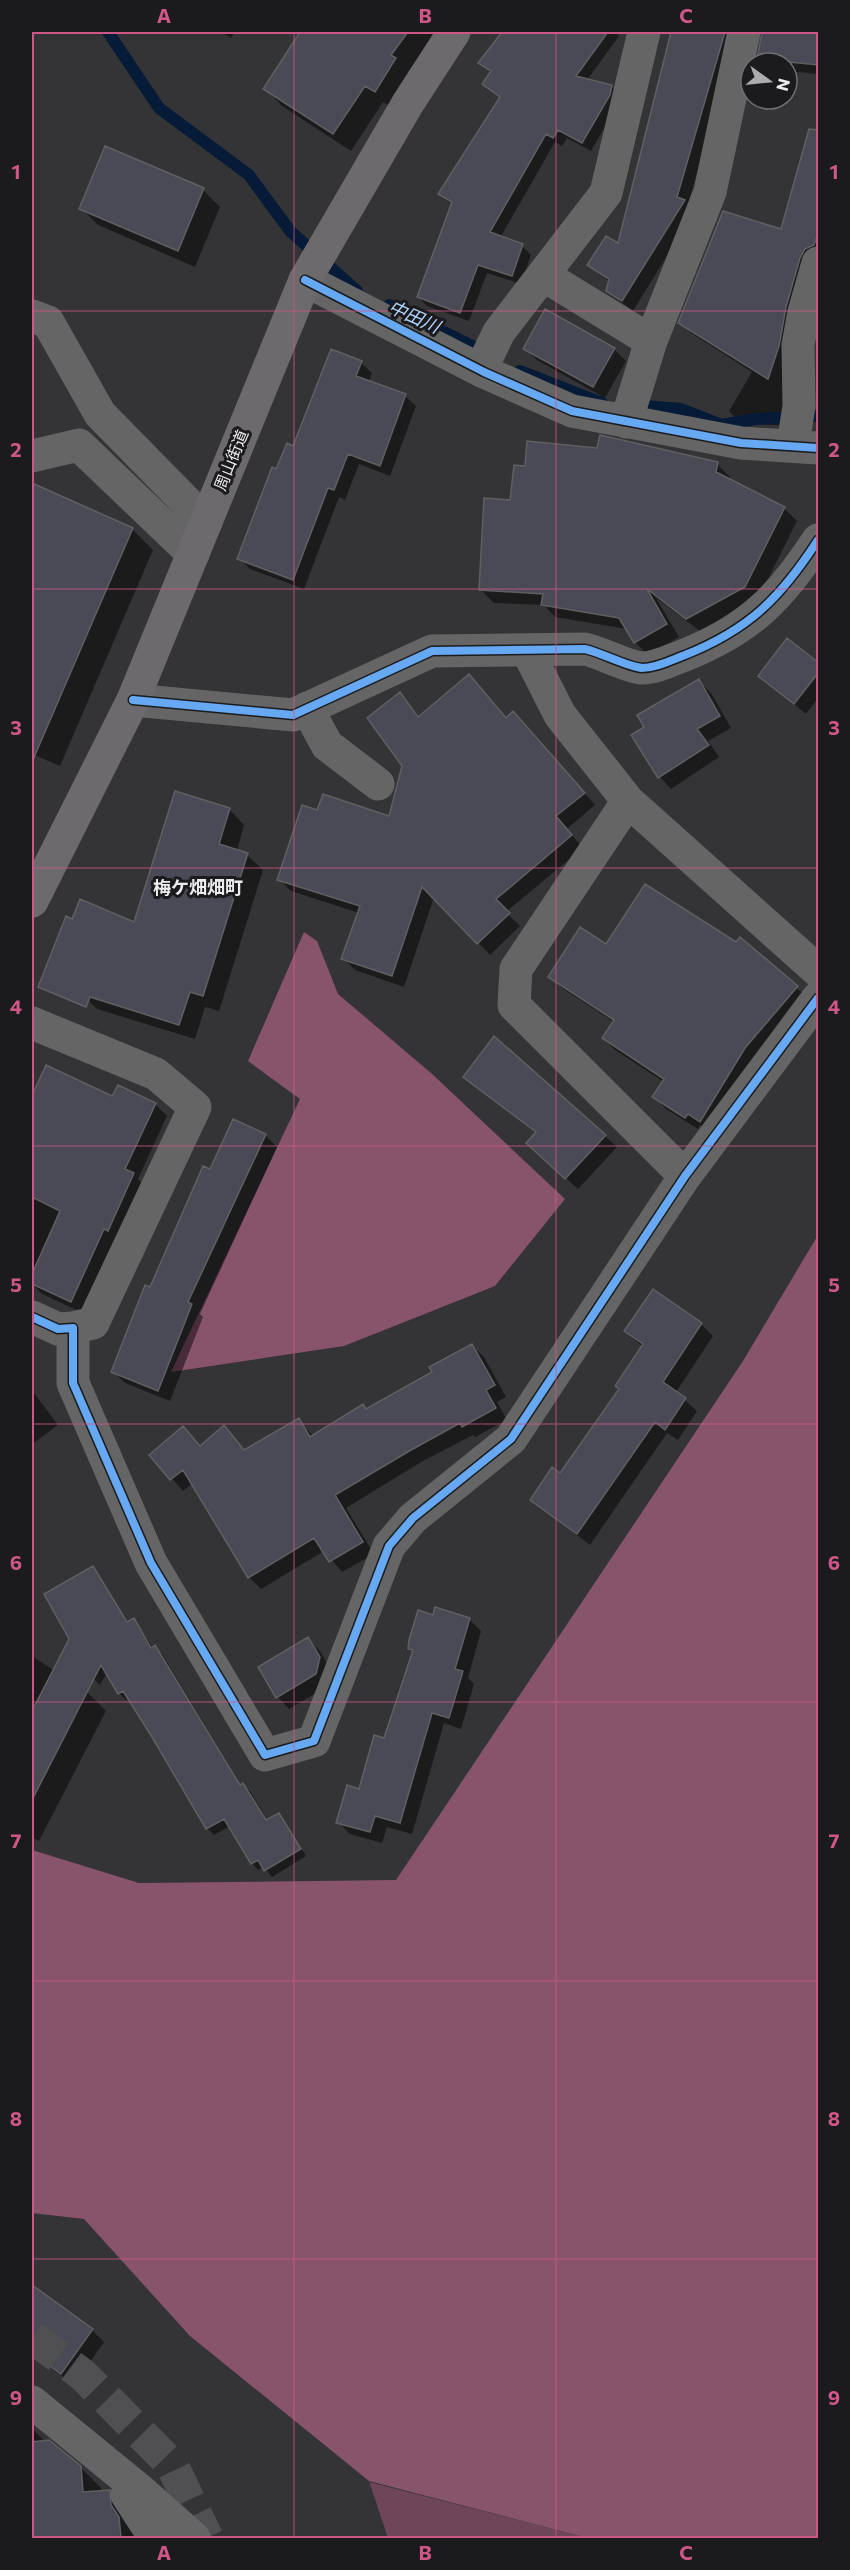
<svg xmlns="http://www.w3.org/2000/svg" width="850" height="2570" font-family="Commissioner,'Noto Sans JP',sans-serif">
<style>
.green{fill:#6f4559}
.forest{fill:#88546c}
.shadow{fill:#0007}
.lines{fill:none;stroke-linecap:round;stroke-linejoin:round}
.stream{stroke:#051b37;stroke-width:12}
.building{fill:#494a55;stroke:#606062;stroke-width:1.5}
.minor-tunnel{stroke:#504f52;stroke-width:33;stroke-dasharray:33 16;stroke-linecap:butt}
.minor{stroke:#666566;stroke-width:33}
.highway{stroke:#6c6a6d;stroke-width:33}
.cycleway-casing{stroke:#1b1b1d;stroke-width:11}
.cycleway{stroke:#66a8f1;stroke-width:8}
.grid{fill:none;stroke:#cf5787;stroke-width:1.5;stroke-opacity:0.55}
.labels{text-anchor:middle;stroke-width:6;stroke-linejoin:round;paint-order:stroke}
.street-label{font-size:16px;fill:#ecebee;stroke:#1b1b1d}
.water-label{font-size:18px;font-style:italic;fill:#b1d4ff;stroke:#1b1b1d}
.neighbourhood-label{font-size:18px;font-weight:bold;fill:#ecebee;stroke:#1b1b1d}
.neatline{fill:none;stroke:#cf5787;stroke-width:2}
.grid-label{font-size:20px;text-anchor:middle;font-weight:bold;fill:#cf5787}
</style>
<rect width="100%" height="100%" fill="#343336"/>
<path class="green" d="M369,2481V2482L588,2538H388Z"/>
<path class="forest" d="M304,932L317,941L338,994L431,1073L565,1199L495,1286L344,1346L171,1372L300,1099L248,1061Z
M818,1235V2538H588L369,2481L190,2336L84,2219L32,2213V1850L139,1883L396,1880L743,1361Z"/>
<path class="shadow" d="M221,32H235L231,38Z
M301,32H437L408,72L412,77L393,108L383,102L351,151L282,106L265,88Z
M502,32H615L619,36L587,80L611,86L620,95L618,104L591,151L567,138L562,146L555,142L500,238L522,246L531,255L521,284L487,273L469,321L427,306L418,297L453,205L439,194L501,99L484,84L491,73L480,62Z
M675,32H740L727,65L688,205L694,212L633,311L607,291L610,282L589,265L619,246Z
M763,32H818V74L787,71V63H763L759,59Z
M818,114V259L785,426L739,422L729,411L752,372L691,333L680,322L782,231L810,172Z
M106,148L203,190L220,207L195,267L98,225L81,208Z
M525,348L614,349L626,361L605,398L537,360Z
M332,351L361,363L372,373L369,382L405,396L416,406L390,476L359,464L345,500L339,497L304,589L250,569L239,558L277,471L293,448Z
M717,464L730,477L729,480L784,508L797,521L756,603L700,631L656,598L679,637L648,655L635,642L627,629L555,617L544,605L494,603L481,590L511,501Z
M32,485L132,529L153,550L60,766L32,754Z
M818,665V698L806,714L760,675Z
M469,676L507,719L525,725L595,805L567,829L583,848L506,912L520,926L490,955L434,897L404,987L355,970L343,958L359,913L291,891L279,879L318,812L390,818L404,765L400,694L420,718Z
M699,681L711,693L731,728L708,741L719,757L671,789L660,777L633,736Z
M229,809L244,825L237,851L247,855L263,870L219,1011L205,1007L195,1039L97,1009L81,993Z
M740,939L809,999L712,1132L700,1125L698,1129L666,1109L654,1097L664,1082L615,1050L603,1038L614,1022L562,988L550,976L607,946L736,944Z
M47,1067L113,1098L155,1104L167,1116L138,1179L145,1186L83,1313L42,1294L32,1284V1100Z
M465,1077L605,1136L617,1147L578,1189L540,1154L537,1133Z
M265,1135L277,1147L200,1314L203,1317L170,1401L125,1383L113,1372L151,1289L211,1171Z
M653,1291L701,1324L713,1336L676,1392L697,1411L678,1440L667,1433L590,1545L531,1500L561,1475L620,1389L643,1347L625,1331Z
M472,1346L484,1357L506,1397L497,1402L507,1420L475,1437L473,1435L423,1461L346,1508L374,1554L342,1572L324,1551L261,1589L249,1577L193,1483L183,1491L151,1455L201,1447L224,1427L246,1451L299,1420L314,1437L434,1373Z
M32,1390L58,1425L32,1444Z
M93,1568L129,1623L134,1619L153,1648L162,1654L241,1785L250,1791L268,1821L281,1820L288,1827L306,1856L272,1877L264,1867L258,1870L252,1863L230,1826L214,1835L207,1828L129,1698L126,1700L119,1693L107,1672L100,1685L94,1679L46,1595Z
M434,1617L469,1619L481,1631L468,1678L474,1684L461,1729L444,1723L412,1834L387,1827L382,1843L350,1834L338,1822L360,1791L385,1740L414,1652L410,1649Z
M308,1639L320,1651L331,1670L328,1686L289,1709L278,1697L260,1668Z
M32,1656L87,1692L106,1711L39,1841L32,1837Z
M32,2286L92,2330L104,2342L74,2385L32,2354Z
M32,2428L45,2442L80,2467L101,2488V2492L109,2491L130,2512L139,2538H32Z"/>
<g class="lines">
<path class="stream" d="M108,32L159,108L249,175L290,231L357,291
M389,305L486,353
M520,371L602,403
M631,405L681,409L722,425L755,419L818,416"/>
</g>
<path class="building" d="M300,32H408L391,55L396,58L375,92L365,86L333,134L263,89Z
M502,32H608L576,76L612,85L610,95L582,143L558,130L553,138L546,134L490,232L523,244L512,276L478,265L460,313L417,297L452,202L438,194L500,97L482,84L491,71L478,63Z
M671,32H725L677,197L685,200L622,301L606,291L609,279L587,265L606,236L618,243Z
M762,32H819V65L757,59Z
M809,129L819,130V231L814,245L805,249L800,258L786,307L779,346L768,379L678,323L723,211L781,229Z
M105,146L204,188L178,251L79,209Z
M545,309L615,348L593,387L523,349Z
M331,349L362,361L356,376L406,394L380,466L348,454L334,490L328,488L293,580L237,559L272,467L276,469L287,443L293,446Z
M600,435L718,462L716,472L785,507L745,587L686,619L647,589L667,624L634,643L619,618L541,605L543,594L479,590L484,498L510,500L514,465L525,466L527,441L597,448Z
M32,483L133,528L32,762Z
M787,638L819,663V672L794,704L758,676Z
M469,674L506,718L513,711L585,793L556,816L572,835L496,899L510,913L477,944L422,887L392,976L341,959L360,906L277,880L302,805L317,810L323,794L389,816L402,766L367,718L400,692L418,717Z
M699,679L720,716L697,729L709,745L658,778L631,735L644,727L637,715Z
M175,791L230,808L219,844L248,853L203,996L190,992L179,1025L90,997L86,1007L38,987L66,916L72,919L80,899L134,922Z
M645,884L736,942L740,937L798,986L745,1048L700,1122L688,1114L685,1118L652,1097L664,1079L602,1038L614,1020L548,977L580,927L606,944Z
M494,1036L606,1135L565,1179L526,1143L536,1132L463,1077Z
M46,1065L112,1096L118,1085L156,1103L125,1169L134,1173L108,1231L104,1229L71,1302L32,1284V1274L60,1211L32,1197V1096Z
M233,1119L266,1134L188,1302L192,1304L158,1391L111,1372L145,1285L150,1287L203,1166L210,1169Z
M653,1289L702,1323L663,1382L686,1398L665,1430L655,1422L577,1534L530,1500L552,1467L560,1473L619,1389L615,1386L643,1344L624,1331Z
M472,1344L495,1385L486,1390L496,1408L462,1427L460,1423L411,1450L335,1495L363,1542L329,1562L314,1538L248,1578L183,1470L170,1480L149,1455L183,1426L200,1446L224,1425L244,1450L299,1418L310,1437L363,1404L366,1409L432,1372L429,1367Z
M93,1566L127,1622L134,1618L151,1648L155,1645L240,1785L243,1783L266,1820L279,1813L301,1849L264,1871L258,1860L251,1864L224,1819L206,1829L152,1737L123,1691L118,1694L101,1665L32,1800V1711L69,1639L44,1594Z
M435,1607L470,1618L455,1669L463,1671L449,1718L432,1713L400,1823L375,1816L370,1832L336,1823L347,1785L359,1789L374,1735L384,1738L413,1650L408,1649L409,1640L418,1610L433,1615Z
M308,1637L320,1657L316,1674L276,1698L258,1667Z
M32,2285L93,2329L61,2374L32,2353Z
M49,2440L81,2466L83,2492L110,2490L111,2505L119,2517L121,2538H32V2442Z"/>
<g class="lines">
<path class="minor-tunnel" d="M32,2337L83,2375L172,2465L207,2538"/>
<path class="minor" d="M543,275L651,341
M305,280L484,372L572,411L741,443L818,448
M32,316L48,322L100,414L206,522
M484,372L486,359L499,332L606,193L644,32
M626,422L651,341L710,192L744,32
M793,445L799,406L798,345L804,312L818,263
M32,456L79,445L193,554
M527,650L560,715L628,801L818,971
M133,700L293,715L432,651L585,649C602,653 628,667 642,668C657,668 671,660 685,655C750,629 781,597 818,540
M307,708L327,745L378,784
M628,801L516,969L514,1005L685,1176
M32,1023L156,1074L195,1107L93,1323L73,1328
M32,1317L58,1329L73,1328V1383L151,1563L265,1755L314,1741L389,1546L413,1518L511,1439L685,1176L818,998
M32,2402L141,2491L194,2538
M127,2495L155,2538"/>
<path class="highway" d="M32,901L133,700L305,280L408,103L454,32"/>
<g class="cycleway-casing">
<path id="cycleway" d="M305,280L484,372L572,411L741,443L818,448
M133,700L293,715L432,651L585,649C602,653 628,667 642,668C657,668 671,660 685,655C750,629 781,597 818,540
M32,1317L58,1329L73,1328V1383L151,1563L265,1755L314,1741L389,1546L413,1518L511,1439L685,1176L818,998"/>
</g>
<use href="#cycleway" class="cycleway"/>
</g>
<path class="grid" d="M294,32V2538M556,32V2538M32,311H818M32,589H818M32,868H818M32,1146H818M32,1424H818M32,1702H818M32,1981H818M32,2259H818"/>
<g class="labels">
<g class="street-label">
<text transform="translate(231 460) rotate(-68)" y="6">周山街道</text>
</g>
<g class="water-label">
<text transform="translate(414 317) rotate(24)" y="6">中田川</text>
</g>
<g class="neighbourhood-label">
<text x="198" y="894">梅ケ畑畑町</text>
</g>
</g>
<rect width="850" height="2570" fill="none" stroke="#1b1b1d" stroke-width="66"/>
<g transform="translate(769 81) rotate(105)"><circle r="28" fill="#1b1b1d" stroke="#6f6e71" stroke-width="1.5"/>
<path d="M0-4.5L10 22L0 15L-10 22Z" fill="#acabae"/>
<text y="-9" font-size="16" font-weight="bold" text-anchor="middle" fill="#ecebee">N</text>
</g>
<rect x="33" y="33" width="784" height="2504" class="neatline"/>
<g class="grid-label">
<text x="164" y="23">A</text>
<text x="425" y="23">B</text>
<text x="686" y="23">C</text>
<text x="16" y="179">1</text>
<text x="834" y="179">1</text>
<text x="16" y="457">2</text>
<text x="834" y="457">2</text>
<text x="16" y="735">3</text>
<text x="834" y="735">3</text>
<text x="16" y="1014">4</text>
<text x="834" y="1014">4</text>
<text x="16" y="1292">5</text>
<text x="834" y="1292">5</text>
<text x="16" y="1570">6</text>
<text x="834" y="1570">6</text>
<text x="16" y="1848">7</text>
<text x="834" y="1848">7</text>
<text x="16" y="2126">8</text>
<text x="834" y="2126">8</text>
<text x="16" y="2405">9</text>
<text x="834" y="2405">9</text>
<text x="164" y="2560">A</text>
<text x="425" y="2560">B</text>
<text x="686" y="2560">C</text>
</g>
</svg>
